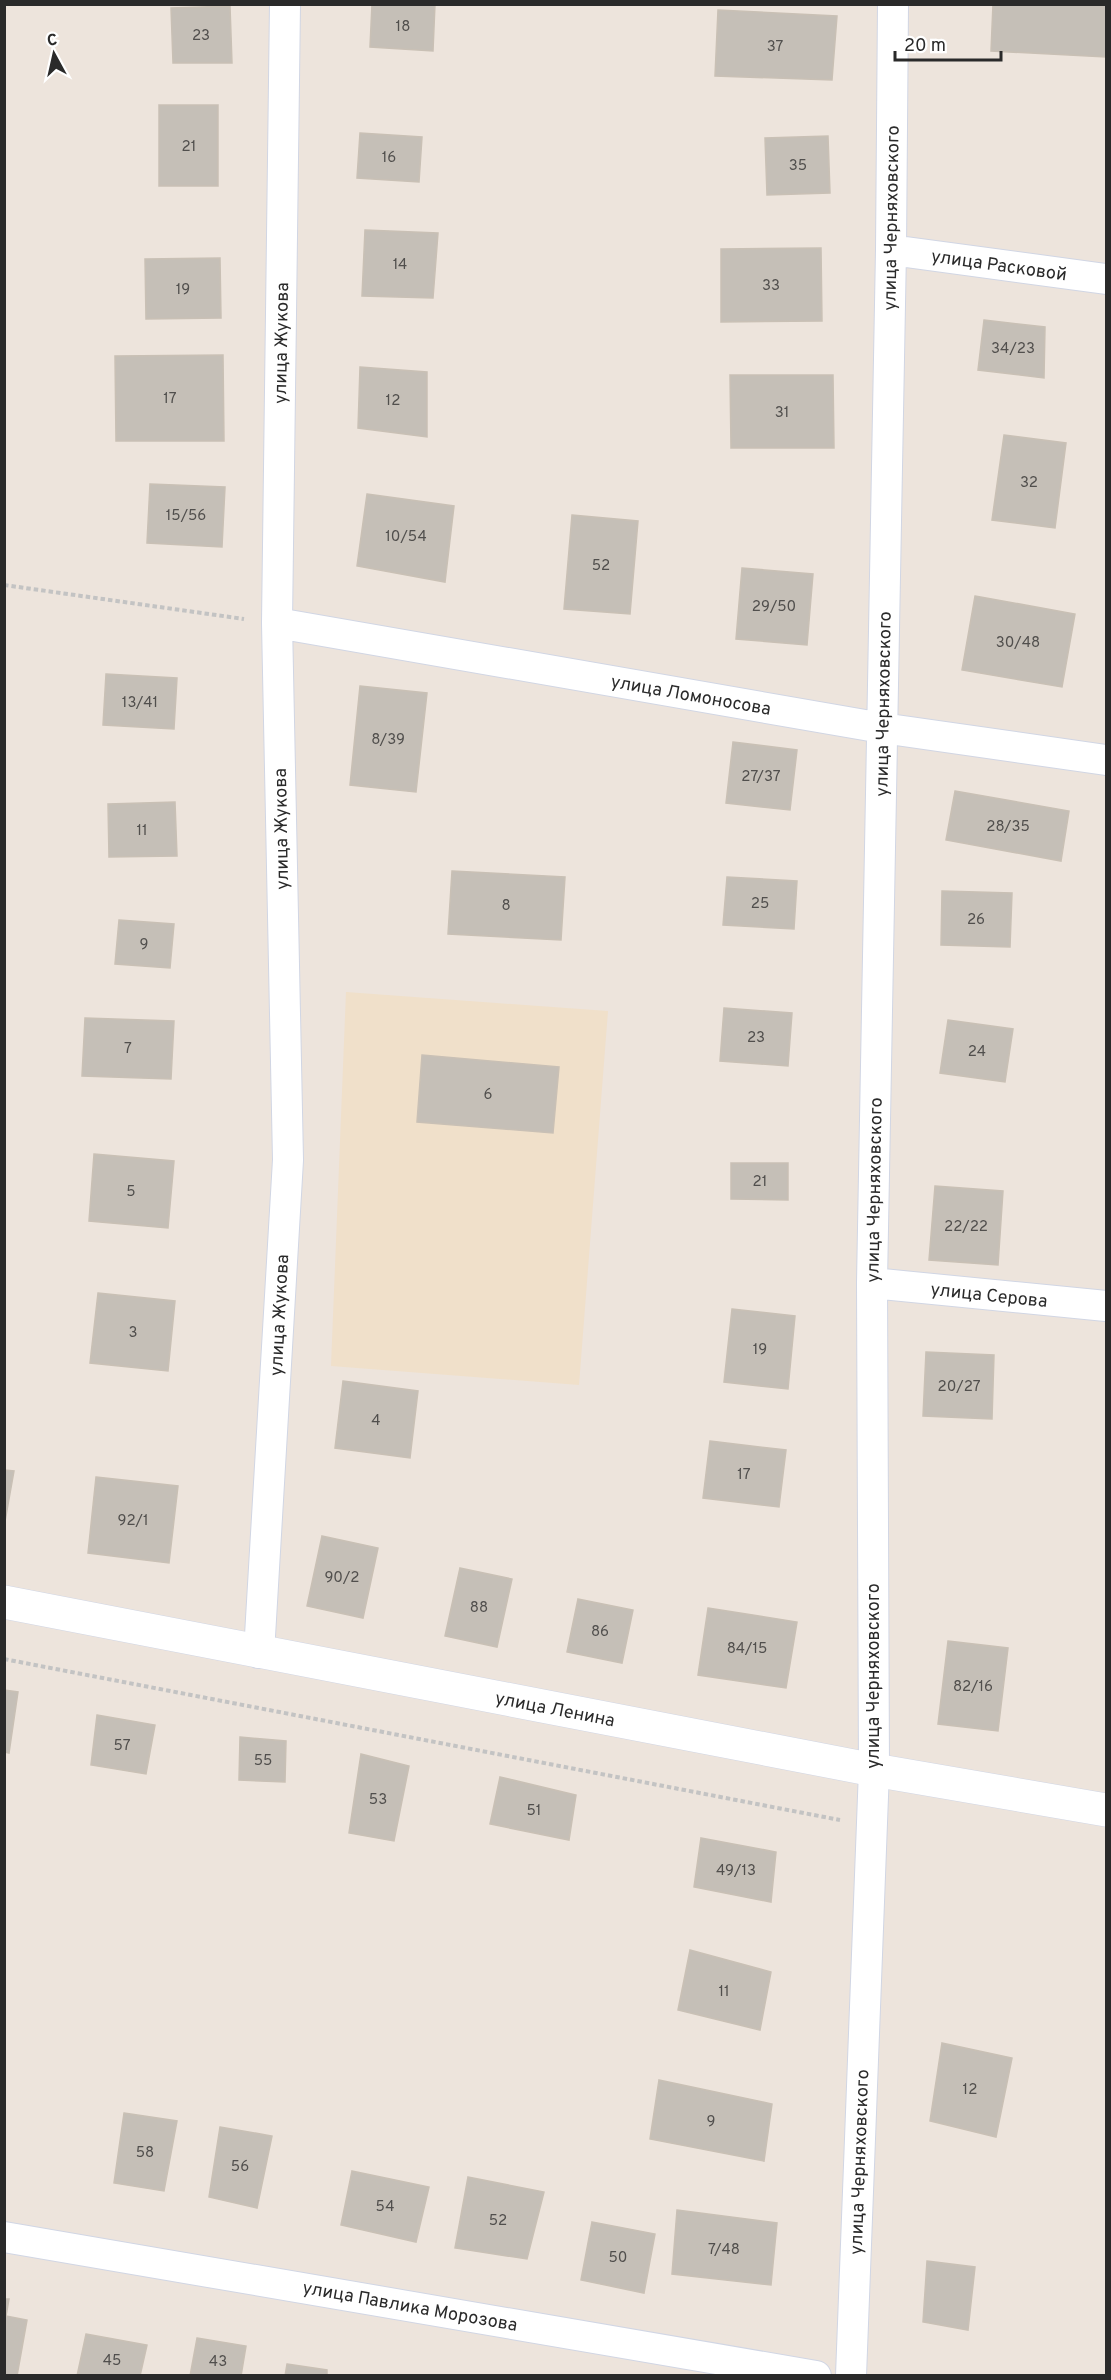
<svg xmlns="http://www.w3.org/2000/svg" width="1111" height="2380" font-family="Overpass,sans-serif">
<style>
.education{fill:#f0e0ca}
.building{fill:#c5bfb7;stroke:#c9c0b5;stroke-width:1.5}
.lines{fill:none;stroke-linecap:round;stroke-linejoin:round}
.minor-casing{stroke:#d1d6e4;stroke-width:32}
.tertiary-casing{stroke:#d1d6e4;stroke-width:34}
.path{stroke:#c3c3c3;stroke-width:4;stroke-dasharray:4.5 3;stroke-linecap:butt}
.minor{stroke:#fff;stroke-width:30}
.tertiary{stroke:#fff;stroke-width:33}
.labels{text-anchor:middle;stroke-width:4.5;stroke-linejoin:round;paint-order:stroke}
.number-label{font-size:15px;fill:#514f4d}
.street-label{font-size:18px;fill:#2a2a2a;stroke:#fff}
</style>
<rect width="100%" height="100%" fill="#ede4dc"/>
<path class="education" d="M346,992L608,1011L579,1385L331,1366Z"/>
<path class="building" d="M372,4H435L433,51L370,47Z
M993,4H1106V57L991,51Z
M230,6L232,63H173L171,8Z
M718,10L837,16L832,80L715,76Z
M159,105H218V186H159Z
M360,133L422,137L419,182L357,178Z
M828,136L830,193L767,195L765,138Z
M365,230L438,233L433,298L362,296Z
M821,248L822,321L721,322V249Z
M220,258L221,318L146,319L145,259Z
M984,320L1045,327L1044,378L978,370Z
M223,355L224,441H116L115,356Z
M360,367L427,372V437L358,428Z
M730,375H833L834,448H731Z
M1004,435L1066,443L1055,528L992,520Z
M150,484L225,487L222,547L147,543Z
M367,494L454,506L445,582L357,566Z
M572,515L638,521L630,614L564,609Z
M742,568L813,574L807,645L736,639Z
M975,596L1075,614L1062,687L962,670Z
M106,674L177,678L174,729L103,725Z
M360,686L427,693L416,792L350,785Z
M733,742L797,750L790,810L726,803Z
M955,791L1069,811L1061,861L946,840Z
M175,802L177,856L109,857L108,804Z
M452,871L565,877L561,940L448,934Z
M727,877L797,881L794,929L723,925Z
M942,891L1012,893L1010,947L941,945Z
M119,920L174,924L170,968L115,964Z
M724,1008L792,1013L788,1066L720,1061Z
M85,1018L174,1021L171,1079L82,1076Z
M948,1020L1013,1029L1005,1082L940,1073Z
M422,1055L559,1067L553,1133L417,1122Z
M94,1154L174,1161L168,1228L89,1221Z
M731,1163H788V1200L731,1199Z
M935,1186L1003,1191L998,1265L929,1260Z
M98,1293L175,1301L168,1371L90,1363Z
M732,1309L795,1316L788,1389L724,1382Z
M926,1352L994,1355L992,1419L923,1416Z
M343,1381L418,1391L410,1458L335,1448Z
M710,1441L786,1450L779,1507L703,1498Z
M4,1470L14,1471L4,1527Z
M96,1477L178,1486L169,1563L88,1553Z
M322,1536L378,1548L363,1618L307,1606Z
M460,1568L512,1579L497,1647L445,1636Z
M578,1599L633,1610L622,1663L567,1652Z
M708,1608L797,1622L786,1688L698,1675Z
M948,1641L1008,1648L998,1731L938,1724Z
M4,1690L18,1692L9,1753L4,1752Z
M97,1715L155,1725L146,1774L91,1765Z
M240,1737L286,1741L285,1782L239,1780Z
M361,1754L409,1766L394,1841L349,1833Z
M500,1777L576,1795L569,1840L490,1824Z
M701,1838L776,1852L771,1902L694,1887Z
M690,1950L771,1972L760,2030L678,2010Z
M942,2043L1012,2058L996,2137L930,2121Z
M659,2080L772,2104L764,2161L650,2139Z
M124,2113L177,2121L164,2191L114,2183Z
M220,2127L272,2136L257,2208L209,2197Z
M352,2171L429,2187L416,2242L341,2225Z
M468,2177L544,2192L527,2259L455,2248Z
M677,2210L777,2223L771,2285L672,2274Z
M592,2222L655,2234L644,2293L581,2280Z
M927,2261L975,2267L968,2330L923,2322Z
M4,2299H9L6,2316L27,2320L17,2376H4Z
M86,2334L147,2345L140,2376H77Z
M197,2338L246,2346L241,2376H190Z
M287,2364L327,2370V2376H285Z"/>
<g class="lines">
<g class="minor-casing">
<path id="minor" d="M891,250L1106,279
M277,623L882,728L1106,760
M872,1283L1106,1306
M259,1653L288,1160L277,623L285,4
M4,2237L816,2376
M851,2376L874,1770L872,1283L891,250L893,4"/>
</g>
<g class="tertiary-casing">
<path id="tertiary" d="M4,1602L874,1770L1106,1810"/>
</g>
<path class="path" d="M4,585L244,619
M4,1659L840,1820"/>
<use href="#minor" class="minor"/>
<use href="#tertiary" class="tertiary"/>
</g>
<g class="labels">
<g class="number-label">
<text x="403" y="31">18</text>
<text x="201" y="40">23</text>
<text x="775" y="51">37</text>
<text x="189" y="151">21</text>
<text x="389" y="162">16</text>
<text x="798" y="170">35</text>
<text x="400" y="269">14</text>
<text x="771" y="290">33</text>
<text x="183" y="294">19</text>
<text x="1013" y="353">34/23</text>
<text x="170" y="403">17</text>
<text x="393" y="405">12</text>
<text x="782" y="417">31</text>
<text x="1029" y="487">32</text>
<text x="186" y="520">15/56</text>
<text x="406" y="541">10/54</text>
<text x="601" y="570">52</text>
<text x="774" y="611">29/50</text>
<text x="1018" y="647">30/48</text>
<text x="140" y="707">13/41</text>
<text x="388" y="744">8/39</text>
<text x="761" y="781">27/37</text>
<text x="1008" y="831">28/35</text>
<text x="142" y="835">11</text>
<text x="760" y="908">25</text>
<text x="506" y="910">8</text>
<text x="976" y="924">26</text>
<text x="144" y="949">9</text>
<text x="756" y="1042">23</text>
<text x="128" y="1053">7</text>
<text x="977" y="1056">24</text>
<text x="488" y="1099">6</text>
<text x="760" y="1186">21</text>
<text x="131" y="1196">5</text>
<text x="966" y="1231">22/22</text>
<text x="133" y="1337">3</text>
<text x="760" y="1354">19</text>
<text x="959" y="1391">20/27</text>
<text x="376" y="1425">4</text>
<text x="744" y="1479">17</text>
<text x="133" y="1525">92/1</text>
<text x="342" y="1582">90/2</text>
<text x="479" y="1612">88</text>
<text x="600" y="1636">86</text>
<text x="747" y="1653">84/15</text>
<text x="973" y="1691">82/16</text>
<text x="122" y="1750">57</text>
<text x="263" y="1765">55</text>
<text x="378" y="1804">53</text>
<text x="534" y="1815">51</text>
<text x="736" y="1875">49/13</text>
<text x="724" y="1996">11</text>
<text x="970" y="2094">12</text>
<text x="711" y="2126">9</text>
<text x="145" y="2157">58</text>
<text x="240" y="2171">56</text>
<text x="385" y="2211">54</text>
<text x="498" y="2225">52</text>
<text x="724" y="2254">7/48</text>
<text x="618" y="2262">50</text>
<text x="112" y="2365">45</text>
<text x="218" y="2366">43</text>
</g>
<g class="street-label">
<text transform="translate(891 218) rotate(-89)" y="6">улица Черняховского</text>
<text transform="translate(999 265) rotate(8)" y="6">улица Расковой</text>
<text transform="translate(281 343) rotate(-89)" y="6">улица Жукова</text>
<text transform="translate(691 695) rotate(10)" y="6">улица Ломоносова</text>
<text transform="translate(883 704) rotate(-89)" y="6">улица Черняховского</text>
<text transform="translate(281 829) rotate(-91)" y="6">улица Жукова</text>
<text transform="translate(874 1190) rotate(-89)" y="6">улица Черняховского</text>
<text transform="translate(989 1295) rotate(6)" y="6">улица Серова</text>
<text transform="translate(279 1315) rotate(-87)" y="6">улица Жукова</text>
<text transform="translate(873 1676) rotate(-90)" y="6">улица Черняховского</text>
<text transform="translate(555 1709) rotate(11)" y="6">улица Ленина</text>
<text transform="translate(859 2162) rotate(-88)" y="6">улица Черняховского</text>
<text transform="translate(410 2306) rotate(10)" y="6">улица Павлика Морозова</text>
</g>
</g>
<rect width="1111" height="2380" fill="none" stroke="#2a2a2a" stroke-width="12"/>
<g transform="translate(54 54) rotate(352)" stroke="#ffffff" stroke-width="4.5" paint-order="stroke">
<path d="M0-4.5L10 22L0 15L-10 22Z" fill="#2a2a2a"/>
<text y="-9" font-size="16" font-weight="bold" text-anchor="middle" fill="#2a2a2a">С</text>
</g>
<path d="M895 51v9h106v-9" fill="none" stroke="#2a2a2a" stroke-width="3"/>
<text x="904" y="51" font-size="18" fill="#2a2a2a" stroke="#ffffff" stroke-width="4.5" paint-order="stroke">20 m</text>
</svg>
